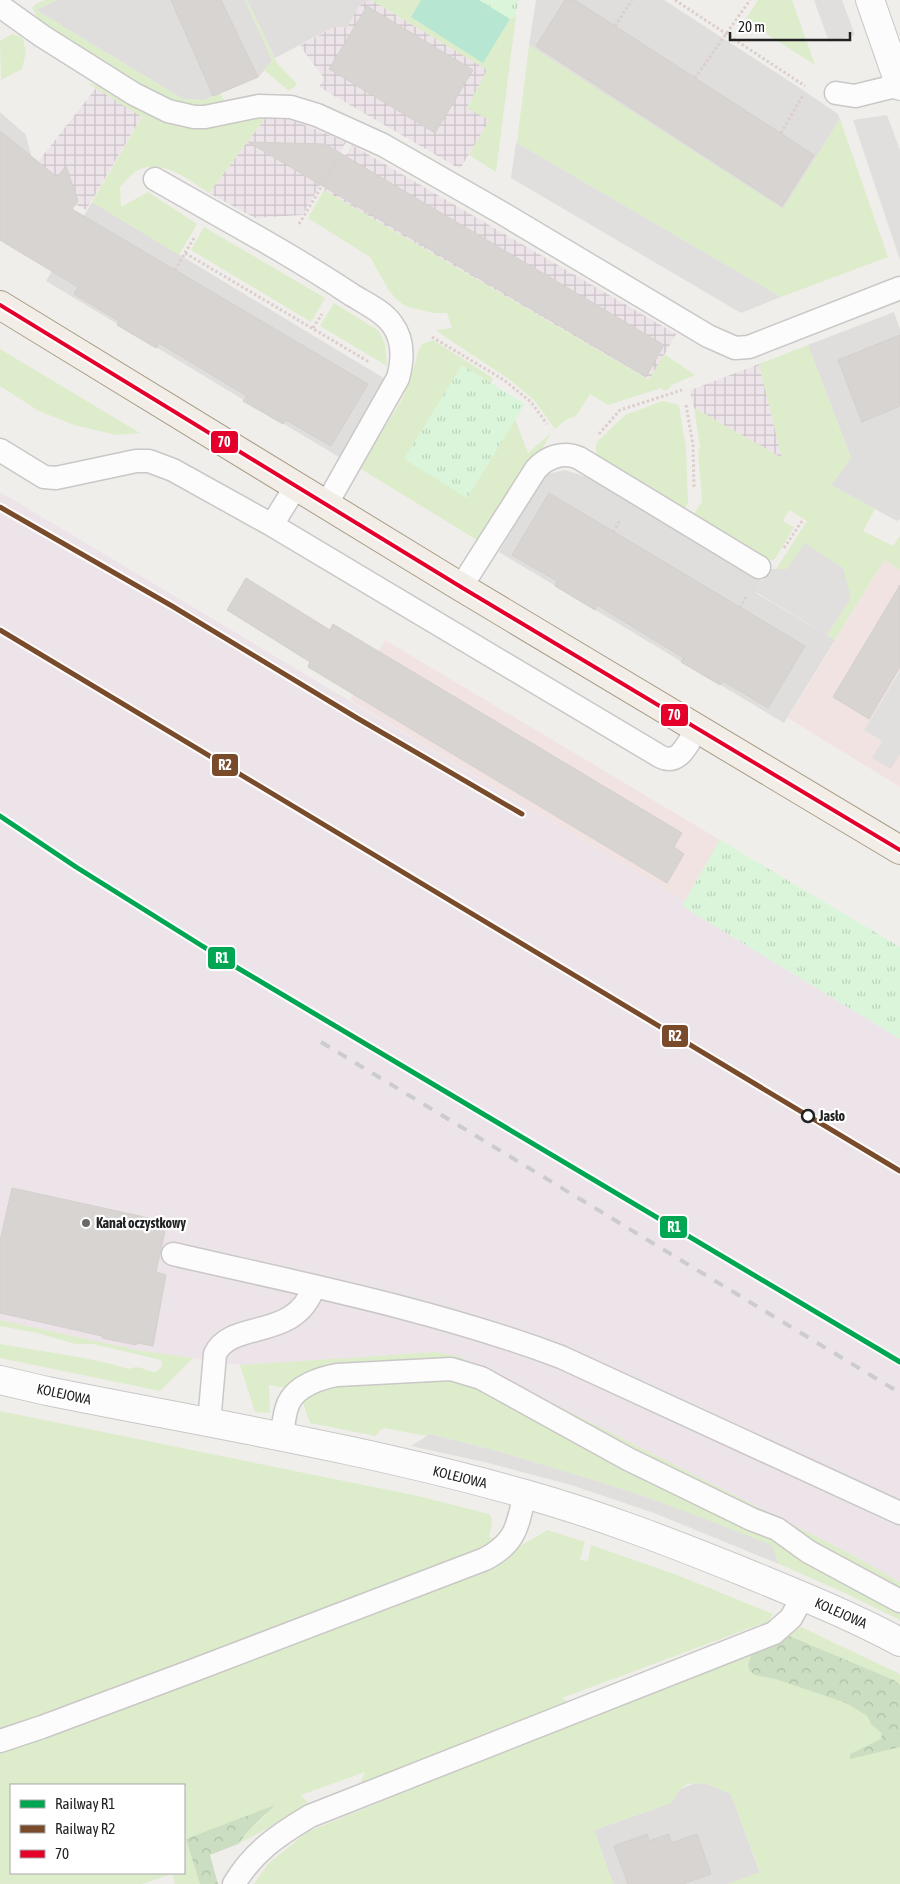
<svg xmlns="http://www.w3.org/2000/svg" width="900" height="1884" font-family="'Asap Condensed',sans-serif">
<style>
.residential{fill:#dfdedc}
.commercial{fill:#f1e3e1}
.industrial{fill:url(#industrial-grid)}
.railway{fill:#ede4e9}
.grass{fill:#ddeccb;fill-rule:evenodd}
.forest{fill:url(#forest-crowns)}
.park{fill:url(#park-tufts)}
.pitch{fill:#b7e6d2}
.parking{fill:#e0dfde}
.building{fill:#d7d4d2;stroke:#d3d0cc}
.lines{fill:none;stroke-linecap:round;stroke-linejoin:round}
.service-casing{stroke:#c9c8c7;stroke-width:25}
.minor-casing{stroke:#c9c8c7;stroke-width:30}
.primary-casing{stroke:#a79c86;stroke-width:30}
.path{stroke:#dccecd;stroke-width:3;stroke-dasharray:2.5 2.5;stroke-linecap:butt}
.service{stroke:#fdfcfc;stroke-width:22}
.minor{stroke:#fdfcfc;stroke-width:28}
.primary{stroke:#f3ede7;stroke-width:28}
.rail{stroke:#ccc;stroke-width:4;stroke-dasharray:10 10;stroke-linecap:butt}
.bus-1-casing{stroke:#fff;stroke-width:8}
.bus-1{stroke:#e4002b;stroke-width:4}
.rail-1-casing{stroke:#fff;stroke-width:9}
.rail-2-casing{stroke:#fff;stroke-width:9}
.rail-1{stroke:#00a651;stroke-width:5}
.rail-2{stroke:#7a4b2a;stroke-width:5}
.stop-dot{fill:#fff;stroke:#222;stroke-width:2.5}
.poi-dot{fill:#6a6968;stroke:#fff;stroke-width:2}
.labels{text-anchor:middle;stroke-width:4.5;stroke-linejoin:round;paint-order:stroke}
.stop-label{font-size:14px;font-weight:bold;fill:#222;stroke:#fff;text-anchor:start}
.poi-label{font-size:14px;font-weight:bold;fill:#222;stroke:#fff;text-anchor:start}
.street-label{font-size:14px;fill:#222;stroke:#fff}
.line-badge{stroke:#fff;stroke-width:2}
.badge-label{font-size:14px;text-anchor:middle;font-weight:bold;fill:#fff}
</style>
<defs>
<pattern id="industrial-grid" width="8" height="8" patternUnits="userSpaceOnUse" patternTransform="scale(1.25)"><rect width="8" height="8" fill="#ede4e9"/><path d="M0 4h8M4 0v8" fill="none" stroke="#cbc3c8"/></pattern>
<pattern id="forest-crowns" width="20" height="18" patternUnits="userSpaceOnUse" patternTransform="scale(1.25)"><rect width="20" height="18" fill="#cbdec1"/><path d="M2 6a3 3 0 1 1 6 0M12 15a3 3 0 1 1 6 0" fill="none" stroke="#aebea6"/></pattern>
<pattern id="park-tufts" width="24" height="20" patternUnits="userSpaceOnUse" patternTransform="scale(1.25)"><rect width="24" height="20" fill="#daf5da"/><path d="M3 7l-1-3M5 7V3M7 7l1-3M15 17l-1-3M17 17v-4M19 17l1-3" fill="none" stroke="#bbd2bb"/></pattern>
</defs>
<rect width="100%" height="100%" fill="#f0eeeb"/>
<path class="residential" d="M57,0H245L272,60L259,77L204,100L183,99L36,10Z
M247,0H372L360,5L347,28L334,27L275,58Z
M536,0H664L800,88L838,114L840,119L783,210L529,45Z
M0,112L26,135L34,167L0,211Z
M92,202L387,380L339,457L46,281Z
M894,312L900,329V519L897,521L831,485L851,458L808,345Z
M565,470L587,477L762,581L756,593L835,640L784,723L499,552L543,478L547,474Z
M696,1783L707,1784L731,1794L760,1873L728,1884H613L594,1830L671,1803L680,1789Z"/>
<path class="commercial" d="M884,560L900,570V787L788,718Z
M385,640L720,840L685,901L350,700Z"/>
<path class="industrial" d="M371,0L488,70L467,107L490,119L460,169L319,87L324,78L300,46L334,27L347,28L360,5Z
M96,88L142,116L86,210L26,177Z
M266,117H285L346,142L302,215L255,218L209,193Z
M352,145L676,334L650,380L324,190Z
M759,364L782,458L694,408L690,392L691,390Z"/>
<path class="railway" d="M0,492L685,901L682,906L900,1039V1582L849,1553L461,1357L436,1352L240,1365L137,1350L0,1320Z"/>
<path class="grass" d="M45,0H57L36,10L183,99L204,100L220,93L225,102L196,107L166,99L39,21L32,8L36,4Z
M245,0H247L277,63L297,84L289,91L264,70L272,60Z
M371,0H421L411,17L483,62L510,19L516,16L496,172L469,155L489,120L467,108L487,70Z
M758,0H792L815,65L745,20Z
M12,34L18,36L23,39L26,52L22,69L1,80L0,41Z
M529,45L783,209L840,119L888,257L781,297L517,143Z
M87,83L107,87L159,120L167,122L266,117L209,193C190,181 166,160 141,169C133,171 126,181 120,187L121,207L148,192L197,224L179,255L92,202L142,117Z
M324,190L649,380L664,354L695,375L671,385L670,388L664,391L661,388L608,405L590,394L576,416L567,419L555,429L534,400L510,380L438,332L437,330L452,328L447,313H433L405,306L396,299L388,289L370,257L308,218Z
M204,227L325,298L311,322L191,250Z
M334,303L379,331L385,344L387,366L320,326Z
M433,340L493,378L491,383L462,365L467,498L515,419L528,453L551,433L538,456L487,531L477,540L361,469C370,444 388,424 401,401C409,385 414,367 419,349L422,344Z
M808,345L851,458L831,485L875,509L863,531L893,546L900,536V570L884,560L835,640L827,635L851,597L787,569H776L807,521L789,510L783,521L794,527L775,559L767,562L693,515L702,502L698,451L700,447L694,408L782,458L759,364Z
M0,349L140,433L116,435L74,425L39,411L0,386Z
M663,401L679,405L686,448L688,503L683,512L596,455V446L597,442L625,415Z
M0,1320L137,1350L193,1358L160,1391L0,1358V1344C43,1352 87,1356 129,1369C141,1364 144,1372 156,1372L162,1366L161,1360L93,1344H75L38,1333L0,1326Z
M436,1352L461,1357L849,1553L900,1582V1594L509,1386L350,1367L315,1369L306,1374L318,1388L448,1380L470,1384L732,1516L900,1607V1620L845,1593L779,1564L771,1545L641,1495L501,1452L430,1434L427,1436L384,1428L380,1430L376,1436L310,1423L299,1392L297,1390L269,1385L270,1413L255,1412L240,1365Z
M0,1411L418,1496L489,1514C495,1520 490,1530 489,1537L522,1545L548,1530L585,1542L580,1560L588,1561L591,1545L677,1575L773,1614L766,1626L761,1624L562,1698L570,1704L360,1783L365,1772L301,1795L308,1803L316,1802L238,1844L248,1831L267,1814L187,1839L200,1884H175L172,1874L142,1884H0ZM11,1785H184V1873H11Z
M801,1627L900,1674V1685L894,1680L787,1635Z
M753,1650L763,1677L775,1679L846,1703L867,1716L871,1724L882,1734L883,1751L900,1747V1884H728L760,1872L731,1794L707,1784L696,1783L688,1784L680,1789L671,1803L594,1830L613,1884H254L268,1864L307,1832Z"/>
<path class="forest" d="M787,1635L894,1680L900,1685V1747L850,1759V1754L881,1739L882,1734L871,1724L867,1716L846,1703L775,1679L755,1675L750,1671L748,1665L753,1650Z
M275,1805L248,1831L238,1844L210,1855L218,1884H200L186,1839Z"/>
<path class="park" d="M479,0H518L516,16L510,19Z
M462,365L525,404L467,498L404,459Z
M720,840L900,947V1039L682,906Z"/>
<path class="pitch" d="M421,0H479L510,19L483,63L411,17Z"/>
<path class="parking" d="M814,0H842L855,35L829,42Z
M887,115L900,150V260L853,120Z
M516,143H517L781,297L741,313L511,178Z
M805,543L843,568L851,598L827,635L756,592L769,569H787Z
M900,671V754L891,769L872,758L882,741L864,730Z
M430,1434L501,1452L593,1480L641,1495L718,1524L772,1545L779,1564L654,1513L571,1485L484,1462L411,1446Z"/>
<path class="building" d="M171,0H221L258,77L213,96Z
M565,0H575L814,155L782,206L536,46Z
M367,6L473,70L435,133L329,69Z
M0,131L57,177L66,166L78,201L72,209L368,384L331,446L286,420L283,424L243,401L247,396L159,343L156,348L117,325L119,321L74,294L78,287L0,240Z
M248,142L325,144L664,345L646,377Z
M900,335V406L862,422L838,360Z
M549,493L805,646L768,708L723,681L720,685L681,662L684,658L597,605L595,610L555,586L557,581L512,555Z
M246,578L330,630L333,624L682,833L674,847L684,854L667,883L308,667L310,662L227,610Z
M900,585V667L869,719L833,697Z
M12,1188L167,1222L156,1272L166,1275L153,1346L137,1343L136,1345L102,1338V1336L0,1313V1241Z
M647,1834L649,1841L669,1834L671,1843L697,1834L711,1874L683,1884H628L614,1846Z"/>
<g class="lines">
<g class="service-casing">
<path id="service" d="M0,6L42,36L134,94L168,111L194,117H205L259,106L291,107L317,115L383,145L502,213L708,336L735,348L749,347L900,288
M836,93L855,96L900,85
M155,179C221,217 289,253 352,295C365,303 383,311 392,324C404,340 403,360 398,378L326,505
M0,450L44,477L56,478L136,461H149L173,470L272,525L661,757C680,766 688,742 697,729
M272,525L296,486
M461,587L536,469C547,457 563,451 579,458L759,567
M173,1254C303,1284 436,1310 561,1357L900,1513
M209,1423L215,1354C231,1319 296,1342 314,1286
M282,1438C283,1426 284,1413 289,1402C297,1386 320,1378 337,1375L451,1369L481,1378L628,1459L751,1519L777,1529L809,1552L900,1601
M0,1741L42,1727L189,1672L485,1559C517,1542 517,1526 525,1494
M234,1884C253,1852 278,1835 310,1816L774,1633L791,1618L803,1596"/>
</g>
<g class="minor-casing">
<path id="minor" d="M870,0L900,86
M0,1380L47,1391C206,1423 368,1449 525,1494C600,1515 672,1543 744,1572C797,1594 850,1615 900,1642"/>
</g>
<g class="primary-casing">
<path id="primary" d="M0,305L461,587L900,850"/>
</g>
<path class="path" d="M675,0L805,86
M615,26L632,0
M695,78L750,0
M781,133L803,95
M299,224L337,161
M185,253L194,238
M175,270L185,253L369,362
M313,328L322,314
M432,337L504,380L531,402L547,424
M686,405L693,445L694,489
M599,434L620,410L682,390
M613,532L620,520
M784,548L802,521
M740,608L746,597"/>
<use href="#service" class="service"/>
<use href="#minor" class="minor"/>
<use href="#primary" class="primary"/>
<path class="rail" d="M0,507L172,606L357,718L522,814
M0,816L76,867L231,964L900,1362
M321,1042L900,1393"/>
<g class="bus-1-casing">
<path id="bus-1" d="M0,305L461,587L900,850"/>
</g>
<use href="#bus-1" class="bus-1"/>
<g class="rail-1-casing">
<path id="rail-1" d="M0,816L76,867L231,964L900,1362"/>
</g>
<g class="rail-2-casing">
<path id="rail-2" d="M0,507L172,606L357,718L522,814
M0,630L900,1171"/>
</g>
<use href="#rail-1" class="rail-1"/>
<use href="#rail-2" class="rail-2"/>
</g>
<circle class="stop-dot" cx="808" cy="1116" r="6"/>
<circle class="poi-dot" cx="86" cy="1223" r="5"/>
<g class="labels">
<g class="stop-label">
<text x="819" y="1121">Jasło</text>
</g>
<g class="poi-label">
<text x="96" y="1228">Kanał oczystkowy</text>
</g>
<g class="street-label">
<text transform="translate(64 1394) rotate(12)" y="5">KOLEJOWA</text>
<text transform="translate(460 1477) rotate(14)" y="5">KOLEJOWA</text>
<text transform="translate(841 1613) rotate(24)" y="5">KOLEJOWA</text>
</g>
</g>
<g class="line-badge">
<rect x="210" y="430" width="29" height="24" rx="5" fill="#e4002b"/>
<rect x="660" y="703" width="29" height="24" rx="5" fill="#e4002b"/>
<rect x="211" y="753" width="28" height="24" rx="5" fill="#7a4b2a"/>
<rect x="207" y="946" width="29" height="24" rx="5" fill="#00a651"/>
<rect x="661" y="1024" width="28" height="24" rx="5" fill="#7a4b2a"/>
<rect x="659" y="1215" width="29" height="24" rx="5" fill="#00a651"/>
</g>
<g class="badge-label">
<text x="224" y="447">70</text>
<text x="674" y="720">70</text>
<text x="225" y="770">R2</text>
<text x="222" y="963">R1</text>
<text x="675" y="1041">R2</text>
<text x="674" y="1232">R1</text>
</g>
<rect x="10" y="1784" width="175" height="90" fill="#ffffff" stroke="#a7a7a7"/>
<rect x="20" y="1800" width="25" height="8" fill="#00a651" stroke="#a7a7a7"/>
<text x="55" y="1809" font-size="15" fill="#222222">Railway R1</text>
<rect x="20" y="1825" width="25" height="8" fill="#7a4b2a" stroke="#a7a7a7"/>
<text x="55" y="1834" font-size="15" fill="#222222">Railway R2</text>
<rect x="20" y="1850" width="25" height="8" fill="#e4002b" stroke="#a7a7a7"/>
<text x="55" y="1859" font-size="15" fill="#222222">70</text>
<path d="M730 32v8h120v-8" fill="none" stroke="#222222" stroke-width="2.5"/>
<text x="738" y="32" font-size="15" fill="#222222" stroke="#ffffff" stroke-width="4" paint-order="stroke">20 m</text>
</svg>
